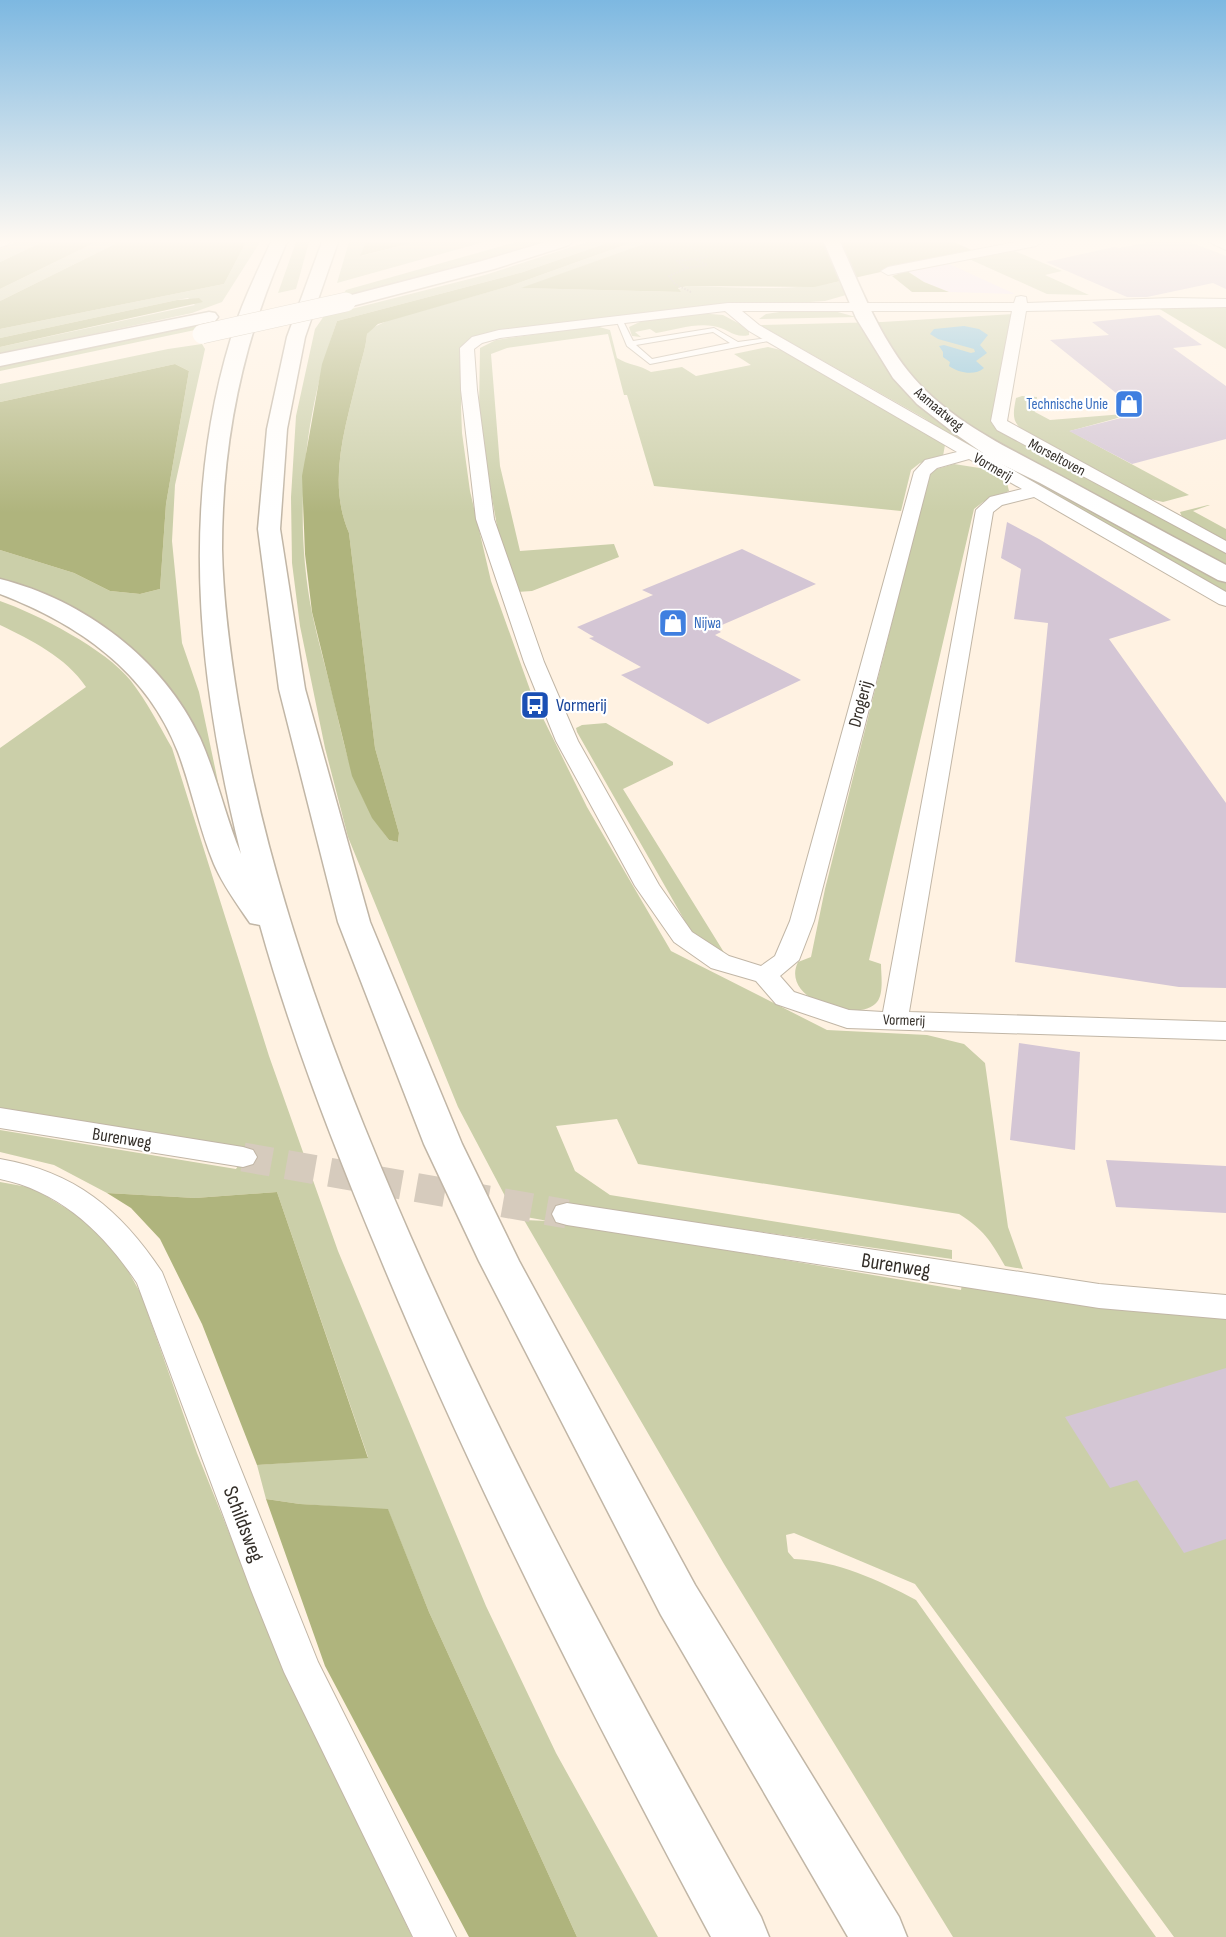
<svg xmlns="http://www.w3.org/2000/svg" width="1226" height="1937" font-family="'Sofia Sans Condensed',sans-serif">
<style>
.industrial{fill:#f4e4f7}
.green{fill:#cbcfa9}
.forest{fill:#afb47d}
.water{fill:#7ebdd7}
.building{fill:#d4c6d5}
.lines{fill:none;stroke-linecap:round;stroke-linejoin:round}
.minor-tunnel{stroke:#d6cbbd;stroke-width:29;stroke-dasharray:29 15;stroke-linecap:butt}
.service-casing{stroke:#c1b6a6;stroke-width:2}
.minor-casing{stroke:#c1b6a6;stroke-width:2}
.secondary-casing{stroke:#c1b6a6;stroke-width:3}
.motorway-casing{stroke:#c1b6a6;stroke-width:3}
.path{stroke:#b1a79b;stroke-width:2;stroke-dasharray:1.5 1.5;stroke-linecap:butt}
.service{fill:#fff;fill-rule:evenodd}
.minor{fill:#fff;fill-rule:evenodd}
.secondary{fill:#fff;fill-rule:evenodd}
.motorway{fill:#fff;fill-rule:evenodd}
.motorway-bridge-casing{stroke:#c1b6a6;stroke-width:20;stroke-linecap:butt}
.motorway-bridge{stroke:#fff;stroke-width:19}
.labels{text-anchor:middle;stroke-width:4.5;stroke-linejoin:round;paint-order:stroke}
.far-shop-label{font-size:15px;fill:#366cbe;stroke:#fff;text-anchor:end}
.far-street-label{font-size:15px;fill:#332e28;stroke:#fff}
.street-label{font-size:18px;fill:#332e28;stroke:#fff}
.transit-label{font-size:18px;fill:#164399;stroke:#fff;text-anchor:start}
.near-street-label{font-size:21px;fill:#332e28;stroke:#fff}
</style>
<rect width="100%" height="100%" fill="#fff2e2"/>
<path class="industrial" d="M947,263L1015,294L949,292L924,282L907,271Z"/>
<path class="green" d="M15,242H42L0,262V249Z
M96,242H119L0,301V289Z
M246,242H260L222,302L192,313L0,354V347L195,305L188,298L177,300L0,338V329L224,284Z
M296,242H309L296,289L278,293Z
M349,242H366L361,256L415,242H484L337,283Z
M516,242H542L490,260L338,300L346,290Z
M587,242H610L523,272L337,321C304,415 293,515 312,613C318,641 326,669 333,697C346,753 353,793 389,840L398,842L399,833L375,748L349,533C326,480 347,423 359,370C362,358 366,347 367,334L372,328L389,320L510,286L633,242H649L523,288L679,292L678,289L688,286C739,287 791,292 841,281L846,295L825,301L778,304L474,338L467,341L464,346L461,407L462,433L470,491L491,581L533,698L587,807L671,951L827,1030L927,1035L964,1044L985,1063L1008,1227L1023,1269L1005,1266C991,1241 983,1229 959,1214L638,1164L617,1119L556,1126L575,1171L610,1195L952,1250V1259L571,1205L568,1223L961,1290L962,1284L1226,1313V1937H1174L915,1584L794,1533L786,1535L788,1552L794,1559C837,1561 879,1580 916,1600L1156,1937H953L724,1564L524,1220L548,1221L515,1215L458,1107L348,837L325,748L300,626L292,563L291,497L296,416L315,329L324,316L485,275Z
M1015,251L1062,271L1045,275L1089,295L1047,294L969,259Z
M1226,306V349L1158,308Z
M786,311H834L856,317L759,319L766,314Z
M698,313L723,315L749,329V335C734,339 728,328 713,326C695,323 674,330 656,333L650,329L635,332L641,337L632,336L629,327L644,320Z
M1014,314L992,424L996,428L1226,553V592L950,436L924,418L760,325L882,322Z
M198,322L195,330L0,371V363Z
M596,326L610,330L617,358C628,365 640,365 651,372L682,367L696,376L751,365L734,354L768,347L785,351L939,440L945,445L943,456L920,463L911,470L901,511L654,486L627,395H624L608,334L507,348L491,354L500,466L520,551L614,544L619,557L532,591L517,592L500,543L483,447L479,410L480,348L496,340L509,338Z
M202,344L205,349L175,485L172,541L182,643L199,692L222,801L159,677L0,581V550L74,573L110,591L140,594L160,589L166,504L189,371L175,364L0,402V384L168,349Z
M1022,396L1037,397L1035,412L1050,420L1136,413L1070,431L1189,495L1163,502L1150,499L1026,432C1011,423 1013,414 1016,398Z
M954,464L986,469L1007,483L1009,491L983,502L974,509L869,960L881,964C881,975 884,993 877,1002C860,1024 779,1001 798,962L811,957L825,889L930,471Z
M1208,505H1210L1193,511L1226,529V541L1182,517L1180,512Z
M0,601C37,614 106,649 131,681C147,702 159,725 172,748L269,1056L338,1251L486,1606L556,1753L658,1937H577L429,1612L388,1510L300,1504L266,1499L257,1465L368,1457L277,1192L195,1198L107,1193L54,1165L0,1152V1130L236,1169L247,1151L0,1108V748L86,687C66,657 31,640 0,625Z
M606,723L673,762V765L623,789L725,954L694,937L577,732L576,728L582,725Z
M0,1182L33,1188L85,1220L117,1251L141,1294L197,1453L248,1580L412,1937H0Z"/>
<path class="forest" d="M42,242H96L0,289V262Z
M119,242H246L224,284L0,329V301Z
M366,242H415L360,256Z
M610,242H633L510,286L378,324L367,334C366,347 362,358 359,370C347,423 326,480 349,533L375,748L399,833L398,842L389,840L372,818L352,776L312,612L305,554L302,476L322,364L337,321L523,272Z
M649,242H954L974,251L814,287L688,286L678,288L681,292L521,288Z
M907,271L924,282L949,292H912L892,276Z
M199,298L203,302L0,347V338L177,300Z
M175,364L189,371L166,504L160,589L140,594L110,591L74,573L0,550V402Z
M277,1192L368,1458L257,1465L202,1324L160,1239L131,1208L107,1193L195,1198Z
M266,1499L300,1504L388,1509L429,1612L577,1937H469L325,1666Z"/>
<path class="water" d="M964,326L979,329L988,335L980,345L987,353L976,361L984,368C975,376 959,373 949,366L950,362L943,357V352L939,346L944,345L971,353L975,352L974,349L938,339L930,334L934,329Z"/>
<path class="building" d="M1149,242H1190L1226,256V289L1213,283L1147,297H1127L1046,262L1114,247L1119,248Z
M1159,315L1202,345L1173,348L1226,386V439L1132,464L1069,431L1141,413L1050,340L1109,335L1092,322Z
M1007,522L1039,539L1171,620L1109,639L1226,803V988L1179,987L1015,962L1048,623L1014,619L1021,569L1001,558Z
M742,549L816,584L715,628L721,632L715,635L801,680L708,724L621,675L641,667L589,638L594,637L577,627L653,595L642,590Z
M1019,1043L1080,1052L1075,1150L1010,1140Z
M1106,1160L1226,1166V1213L1116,1207Z
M1226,1368V1539L1184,1553L1137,1480L1110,1488L1065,1417Z"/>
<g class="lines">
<path class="minor-tunnel" d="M243,1157L567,1214"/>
<g class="service-casing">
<path id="service" d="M615,317H621L633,341L714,328L738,342L774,337L778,339L650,364L627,346ZM713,332L730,343L652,359L636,345Z"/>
</g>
<g class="minor-casing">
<path id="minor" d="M1016,242H1042L1036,246L888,275L881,271L888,267Z
M1209,242H1226V250Z
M1021,296L1026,297L1027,303L1172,298L1226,299V307L1026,311L1007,421L1226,541V553L997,430L991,421L1012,311H742L759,325L1226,592V606L1219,604L1034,497L1002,505L993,512L909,1012L1226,1022V1040L847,1028L776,1004L756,981L711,968L674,942L635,886L556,741L524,662L476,519L461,390L460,348L472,337L499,330L728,303H1014L1016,297ZM725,311L749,331L957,452L925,460L914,472L790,921L775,956L761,966L729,956L692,932L659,885L578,741L544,662L494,519L477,390L474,349L482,343L500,338ZM969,459L1022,489L990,497L976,510L883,1012L849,1010L794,992L780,976L799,960L814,921L930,474L937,468Z
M0,1108L243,1147L253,1150L257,1157L253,1164L243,1167L0,1128Z
M0,1159C75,1172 120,1209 162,1272L318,1662L456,1937H413L284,1672L251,1590L137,1283C104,1233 60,1191 0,1179Z
M567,1203L1099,1284L1226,1295V1319L1099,1308L567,1225L556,1222L552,1214L556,1206Z"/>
</g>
<g class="secondary-casing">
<path id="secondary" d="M824,242H840C860,286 878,333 908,371C948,421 1007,447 1061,476C1116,506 1171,536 1226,565V582L1218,580L1040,483L993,460L954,433L917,404L893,378L856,318Z"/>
</g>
<g class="motorway-casing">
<path id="motorway" d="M0,242H9L7,245L0,247Z
M271,242H287C242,341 222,441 222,549C223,600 230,652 238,702C262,848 309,989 364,1126C475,1401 616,1659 761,1917L769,1937H711C591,1713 474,1486 377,1250C333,1144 291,1036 260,925L250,923C237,904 223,885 214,864C199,828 192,789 178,752C147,671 78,624 0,594V579C84,600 163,659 200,738C217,776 225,816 241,854C199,686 179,507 231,338C241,305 256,274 271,242Z
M322,242H338L305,337L287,429L280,529L305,689L370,922L462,1144L519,1261L695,1585L899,1917L907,1937H848L661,1615L479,1261L424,1144L338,922L279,689L258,529L267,429L287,337Z
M545,242H571L569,245L494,269L352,306H340L337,302L340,298L482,261Z
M209,312L215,313L218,317L215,321L0,366V354Z"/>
</g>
<path class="path" d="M683,242L708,257L677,261L687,268
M691,292L675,284L669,276L687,268L707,265L695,259"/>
<use href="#service" class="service"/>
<use href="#minor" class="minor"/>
<use href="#secondary" class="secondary"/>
<use href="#motorway" class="motorway"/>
<g class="motorway-bridge-casing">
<path id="motorway-bridge" d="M202,334L346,302"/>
</g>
<use href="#motorway-bridge" class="motorway-bridge"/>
</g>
<linearGradient id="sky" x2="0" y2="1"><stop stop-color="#7db8e1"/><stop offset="0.47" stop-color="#fff9f2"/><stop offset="1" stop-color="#fff9f2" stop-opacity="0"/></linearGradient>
<rect width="1226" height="513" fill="url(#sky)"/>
<defs>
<g id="shop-square" transform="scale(1.5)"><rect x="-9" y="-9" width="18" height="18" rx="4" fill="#3f7fe0" stroke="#fff"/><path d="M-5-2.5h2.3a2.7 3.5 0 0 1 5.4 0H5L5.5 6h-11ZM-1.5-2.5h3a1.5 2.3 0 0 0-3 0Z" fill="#fff"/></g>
<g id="bus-square" transform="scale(1.5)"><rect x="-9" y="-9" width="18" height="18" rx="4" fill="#1a4fb4" stroke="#fff"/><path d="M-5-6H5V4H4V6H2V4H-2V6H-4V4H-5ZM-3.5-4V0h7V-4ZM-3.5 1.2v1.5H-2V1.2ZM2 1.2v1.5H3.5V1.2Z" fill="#fff"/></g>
</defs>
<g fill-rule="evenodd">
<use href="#shop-square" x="1129" y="404"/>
<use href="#shop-square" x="673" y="623"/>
<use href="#bus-square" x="535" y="705"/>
</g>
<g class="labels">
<g class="far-shop-label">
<text x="1108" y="409">Technische Unie</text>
<text x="694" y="628" text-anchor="start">Nijwa</text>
</g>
<g class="far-street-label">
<text transform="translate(939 409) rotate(40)" y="5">Aamaatweg</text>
<text transform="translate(1057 457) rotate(28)" y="5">Morseltoven</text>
<text transform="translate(993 467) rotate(30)" y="5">Vormerij</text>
<text transform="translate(904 1020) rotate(2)" y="5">Vormerij</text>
</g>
<g class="street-label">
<text transform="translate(860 704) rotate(-75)" y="6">Drogerij</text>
<text transform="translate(122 1138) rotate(9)" y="6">Burenweg</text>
</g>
<g class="transit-label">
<text x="556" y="711">Vormerij</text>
</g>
<g class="near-street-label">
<text transform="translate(896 1265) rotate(9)" y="7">Burenweg</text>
<text transform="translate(244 1524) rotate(69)" y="7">Schildsweg</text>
</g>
</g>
</svg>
